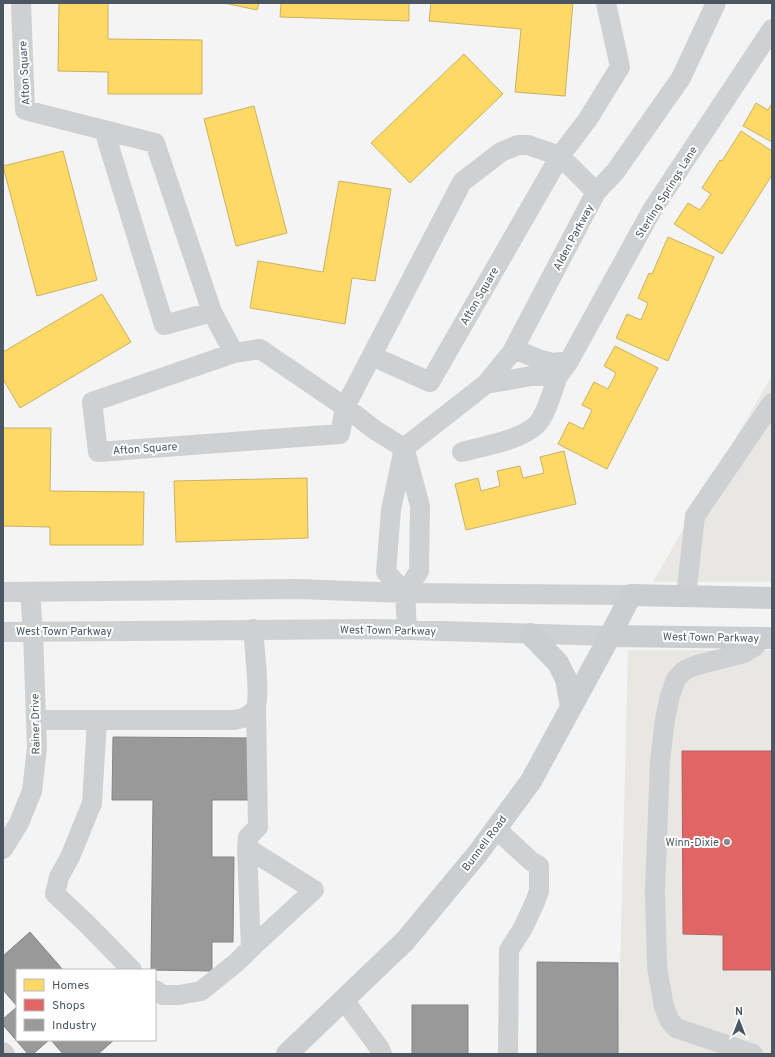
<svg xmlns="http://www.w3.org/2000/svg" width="775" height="1057" font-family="Overpass,sans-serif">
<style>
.commercial{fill:#e8e7e3}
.homes{fill:#ffd966;stroke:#c9b264}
.shops{fill:#e06666;stroke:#b36164}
.industry{fill:#999;stroke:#818588}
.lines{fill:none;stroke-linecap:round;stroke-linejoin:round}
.minor{stroke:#ced0d2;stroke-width:20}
.major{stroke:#caced1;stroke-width:22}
.poi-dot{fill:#868d94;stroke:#fff;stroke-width:1.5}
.labels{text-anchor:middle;stroke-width:4;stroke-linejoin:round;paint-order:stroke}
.street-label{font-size:11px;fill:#4a5661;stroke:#fff}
.poi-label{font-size:11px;fill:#4a5661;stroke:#fff;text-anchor:end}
</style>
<rect width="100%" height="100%" fill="#f4f4f4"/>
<path class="commercial" d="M772,375V582H653Z
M628,650H772V1054H618Z"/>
<path class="homes" d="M59,3H108V39L202,40V94H108V72L58,71Z
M224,3H259L257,10Z
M281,3H409V21L280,17Z
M431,3H573L565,96L515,92L521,29L429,21Z
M464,54L503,94L410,183L371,143Z
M756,103L768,110L772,103V142L743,126Z
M254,106L287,233L236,246L204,119Z
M741,131L772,151V175L722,254L674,224L688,203L700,210L711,194L702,188L720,160L722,161Z
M63,151L97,280L37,296L3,166Z
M339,181L391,189L375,281L352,278L345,324L250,308L258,261L323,272Z
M668,237L714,257L668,361L616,338L627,314L641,320L648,303L638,298L649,273L652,274Z
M102,294L131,342L20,408L3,379V352Z
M615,346L658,368L607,469L558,444L569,422L583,429L592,410L582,405L594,382L608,389L616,373L604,366Z
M3,428H51L50,491L144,492L143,545H50V527L3,526Z
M564,451L576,504L466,530L455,484L478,478L481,491L500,486L497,471L520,466L523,478L544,473L540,457Z
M307,478L308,538L176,542L174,481Z"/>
<path class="shops" d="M682,751H772V970H723V935L683,934Z"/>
<path class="industry" d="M113,737L252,738V800H212V857H234L233,942H212V971L151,970L153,800H112Z
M30,932L63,970H17V1006L3,990V956Z
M537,962L618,963V1054H537Z
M412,1005H468V1054H412Z
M17,1007V1040H49L33,1054H28L3,1025V1019Z
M51,1040H114L98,1054H63Z"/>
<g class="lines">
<path class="minor" d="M21,3L25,110L155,143L212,312L234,353
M104,130L164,325L212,312
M514,349L541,360L553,363L569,361
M372,356L430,382L560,156L588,119L620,67L606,3
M486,384L531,376H558L569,361L652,210L772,29
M404,448L375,430L345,407L260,349L234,353L92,402L98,452L340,434L345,407L462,182L501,152L518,145H528L560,156L596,192
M405,450L420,506L419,571L405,593L407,630
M462,452C483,446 530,439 541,419C548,408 553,389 558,376
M3,592L297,589L405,593L631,595
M405,593L386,572L391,510L404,448L486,384L512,352L596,192L615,172L681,78L716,3
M686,596L695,516L772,403
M3,632L375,629L610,636
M36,720H234C243,718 249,717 255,709C261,699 254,644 253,629
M97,720L92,803L70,857L59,877L55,894L86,923L132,970
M495,828L531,861L539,866V891L535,902L523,928L509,950L508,1054
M247,848L251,948L314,890L247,848L248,837L258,827L256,708
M3,849L19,823L32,791L37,748L33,632L30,592
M155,990L163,995H179L201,991L237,962L251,948
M344,1000L380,1049L382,1054
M3,1052L5,1054
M753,1054L676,1028L670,1021L664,1007L657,967L655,891L660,761L665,719L670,696L676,679L685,670L697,665L744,653L754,647L761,638"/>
<path class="major" d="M530,634L558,663L566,679L571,707
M610,636L772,638
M287,1054L405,941L478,853L531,781L610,636L631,595L772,598"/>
</g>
<circle class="poi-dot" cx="727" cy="842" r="4"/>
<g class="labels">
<g class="street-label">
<text transform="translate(24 73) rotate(-93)" y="4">Afton Square</text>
<text transform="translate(666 192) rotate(-58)" y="4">Sterling Springs Lane</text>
<text transform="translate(573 237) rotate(-62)" y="4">Alden Parkway</text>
<text transform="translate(479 296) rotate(-60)" y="4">Afton Square</text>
<text transform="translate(145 448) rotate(-4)" y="4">Afton Square</text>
<text transform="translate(388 630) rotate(1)" y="4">West Town Parkway</text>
<text x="64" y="635">West Town Parkway</text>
<text transform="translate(711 637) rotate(1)" y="4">West Town Parkway</text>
<text transform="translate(35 724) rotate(-91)" y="4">Rainer Drive</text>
<text transform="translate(484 843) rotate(-53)" y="4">Bunnell Road</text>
</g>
<g class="poi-label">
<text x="719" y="846">Winn-Dixie</text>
</g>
</g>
<rect width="775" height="1057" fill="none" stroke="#4a5661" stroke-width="8"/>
<rect x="16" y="969" width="140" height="72" fill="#ffffff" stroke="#b7bbc0"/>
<rect x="24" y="979" width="20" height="12" fill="#ffd966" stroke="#b7bbc0"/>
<text x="52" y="989" font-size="12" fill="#4a5661">Homes</text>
<rect x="24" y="999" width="20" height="12" fill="#e06666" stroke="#b7bbc0"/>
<text x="52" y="1009" font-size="12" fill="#4a5661">Shops</text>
<rect x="24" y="1019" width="20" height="12" fill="#999999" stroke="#b7bbc0"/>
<text x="52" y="1029" font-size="12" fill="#4a5661">Industry</text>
<g transform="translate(739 1021)" stroke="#ffffff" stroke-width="3" paint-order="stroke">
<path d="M0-3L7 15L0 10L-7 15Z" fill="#4a5661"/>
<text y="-6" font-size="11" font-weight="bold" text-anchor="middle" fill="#4a5661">N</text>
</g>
</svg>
